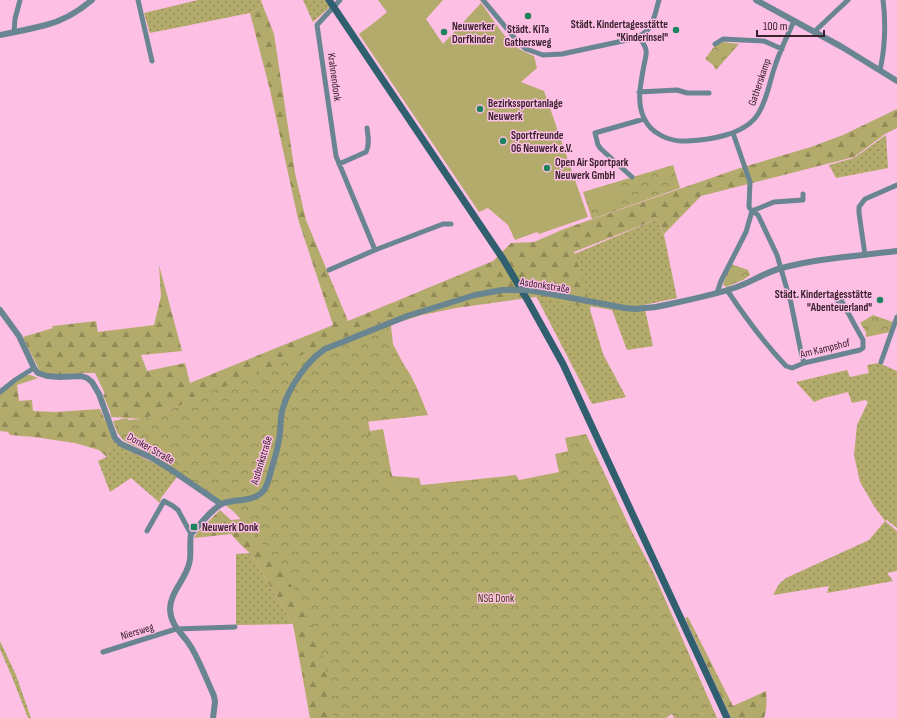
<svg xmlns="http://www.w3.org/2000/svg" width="897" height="718" font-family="'Sofia Sans Condensed',sans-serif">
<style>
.grass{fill:url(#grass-dots)}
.forest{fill:url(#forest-firs)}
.park{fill:url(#park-crowns)}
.garden{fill:#b2ab6b}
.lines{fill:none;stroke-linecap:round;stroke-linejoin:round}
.minor{stroke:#688591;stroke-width:5}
.tertiary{stroke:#688591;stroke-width:6}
.secondary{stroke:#305f6f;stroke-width:7}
.tertiary-bridge{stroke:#688591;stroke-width:6}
.poi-dot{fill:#1c835d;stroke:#febfe4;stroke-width:1.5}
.labels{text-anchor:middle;stroke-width:3;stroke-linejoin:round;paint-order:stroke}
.poi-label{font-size:11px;font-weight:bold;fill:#39212f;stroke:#febfe4;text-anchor:start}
.street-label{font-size:11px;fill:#39212f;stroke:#febfe4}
.park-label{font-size:11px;fill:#454010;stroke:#febfe4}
</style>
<defs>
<pattern id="grass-dots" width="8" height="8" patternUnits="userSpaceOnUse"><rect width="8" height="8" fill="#b2ab6b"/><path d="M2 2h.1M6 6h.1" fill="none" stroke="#928b58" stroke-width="1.8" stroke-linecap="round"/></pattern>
<pattern id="forest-firs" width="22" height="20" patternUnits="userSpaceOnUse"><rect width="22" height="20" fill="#b2ab6b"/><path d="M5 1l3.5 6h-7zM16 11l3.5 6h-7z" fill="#928b58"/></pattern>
<pattern id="park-crowns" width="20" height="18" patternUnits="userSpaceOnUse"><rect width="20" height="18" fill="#b2ab6b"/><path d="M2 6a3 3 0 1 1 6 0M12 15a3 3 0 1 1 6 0" fill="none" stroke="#928b58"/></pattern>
</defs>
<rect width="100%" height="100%" fill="#febfe4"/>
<path class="grass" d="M198,0H261L263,6L250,13L150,33L144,13Z
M303,0H325L330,7L313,22Z
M886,135L888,168L836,178L829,165L854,158Z
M657,219L664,235L677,298L644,305L653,346L627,350L612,310L589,306L603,354L626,397L592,404L536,296L572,255Z
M879,363L897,371V528L887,520L885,521L897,531V571L887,573L893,581L827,593L829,586L773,595L779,584L786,578L869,540L885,521L874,506L860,482L854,455L857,425L868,402L865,400L852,403L848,392L824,398L814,402L796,382L847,370L850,377L869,373L867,365Z
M114,440L128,450L168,470L177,477L161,498L160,503L131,478L110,492L98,461L107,457Z
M250,553L293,624L236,625V554Z
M0,641L16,675L31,718H28L12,677L0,649Z"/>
<path class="forest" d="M263,6L274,34L295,173L306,220L348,321L493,261L511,243L534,242L564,229L740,168L811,147L843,135L897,109V128L885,134L854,157L701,196L664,234L657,219L574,252L591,308L536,297L456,308L422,315L384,327L405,367L367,415L370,431L383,429L392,476L419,478L424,495L663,718H310L293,624L250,553L242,546L231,534L194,538L197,533L220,510L231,520L242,519L255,532L264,546L301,540L183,403L182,405L143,419L111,417L110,411L103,395L105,394L95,373H80L50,375L40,371L23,338H24L23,337L53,328L52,326L96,321L98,332L154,325L161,296L159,265L182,351L141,355L147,371L185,363L190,383L333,325L298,219L270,90L250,13Z
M27,375H30L38,378L17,385L19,401L32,400L33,411L55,412L100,409L114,440L107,457L99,450L75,443L34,437L10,435L8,432L0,431V394L23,376Z
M688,617L733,706L766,691C767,700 767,709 764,718H731L685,618Z"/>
<path class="park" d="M723,42L739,44L716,70L713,65L705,59L716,44Z
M673,165L680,188L592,219L583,192Z
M731,264L748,270L750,275L743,280L726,287L723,284Z
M873,315L893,322L890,332L866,337V332L860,323Z
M389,320L391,326L393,344H390L410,374L416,386L428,415L365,422L369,436L381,435L382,449H384L387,456L391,483L417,481L418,486L422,485L516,475L519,480L559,472L555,454L568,451L565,438L586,434L631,530L654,574L717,718H674L672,714L666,718H334L328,678L319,645L308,618L295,591L277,563L255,534L233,511L207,491L148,453L123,440L117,432L113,421L127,418L128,420L142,419L182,405V404C193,399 213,389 224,387L279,364Z"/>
<path class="garden" d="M378,0H443L426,19L443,44L481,3C491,16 502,35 514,45C520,50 527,53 534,56L537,68L521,82L544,91L588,217L539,234L537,232L515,240L508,225L488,208L479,212L359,34L375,22L387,12Z
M615,183L621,201L593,210L587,192Z"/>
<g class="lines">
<path class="minor" d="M138,0L152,61
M340,0L317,25L336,156L375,250
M483,0L518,42L526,49L543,55L562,54L632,39C654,32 653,20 659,0
M14,32L15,19L20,0
M814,32L848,0
M639,37C642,41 645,45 646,50C647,54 645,60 644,65C641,82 636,102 644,118C651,134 670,142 687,141C709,140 745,135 758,114C767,100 769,84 774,69C779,52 787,37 794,21
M715,44L723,39L742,40L764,41L782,49
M880,70C885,49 886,22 883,0
M639,92L677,90L687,93H709
M733,133L750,182L749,207L752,211L758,215L777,255L791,303L801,352L804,363
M339,164L366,152C370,145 368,136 367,128
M632,177L601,149L598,145L595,133L644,119
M865,255L859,213V207L865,199L897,185
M329,270L375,250L443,224H451
M727,290C745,317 764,343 786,366L792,368L804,363L830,357L860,350L863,348V340L841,300
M717,293L721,281L746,232L752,211L774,202L803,200V194
M836 298a3 3 0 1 1 6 0a3 3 0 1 1-6 0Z
M881,362L897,317
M0,392L15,380L34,368
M147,531L164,501L173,506L178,510L191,534
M103,652L176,629L235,627"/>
<path class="tertiary" d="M756,0L842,47L897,81
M0,35C15,32 31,29 46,25C62,21 79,11 92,0
M540,292L625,308L635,309L656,307C683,301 711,296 737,287C752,282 765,272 782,268C819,258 859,256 897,251
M0,310L19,336L34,368L38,373L47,376L60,377L81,376L87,378L92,382L99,394L115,438L121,444L150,457L170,469L221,504
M213,718L215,702L214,696C208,682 202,668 195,654C193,650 190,645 187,641C179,630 171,625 170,609C170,593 185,580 189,564C192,554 189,544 191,534C199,526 214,506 224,503C237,499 255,502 264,490C269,483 270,473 273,464C276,454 279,443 280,432C281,424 280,416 283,408C289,387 307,361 325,349L407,316L475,295L502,290"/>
<path class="secondary" d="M329,0L503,259L528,301L563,364L727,718"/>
<path class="tertiary-bridge" d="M502,290H527L540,292"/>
</g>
<g class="poi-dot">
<circle cx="528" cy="16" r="4"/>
<circle cx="676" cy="30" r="4"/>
<circle cx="444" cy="32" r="4"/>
<circle cx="480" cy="109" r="4"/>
<circle cx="503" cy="141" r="4"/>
<circle cx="547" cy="168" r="4"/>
<circle cx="880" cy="300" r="4"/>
<rect x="190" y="523" width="8" height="8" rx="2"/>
</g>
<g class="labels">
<g class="poi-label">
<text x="668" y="28" text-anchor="end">Städt. Kindertagesstätte<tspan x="668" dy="13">"Kinderinsel"</tspan></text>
<text x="452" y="30">Neuwerker<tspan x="452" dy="13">Dorfkinder</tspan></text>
<text x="528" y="33" text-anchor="middle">Städt. KiTa<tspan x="528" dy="13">Gathersweg</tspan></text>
<text x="488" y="107">Bezirkssportanlage<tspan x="488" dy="13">Neuwerk</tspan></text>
<text x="511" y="139">Sportfreunde<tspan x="511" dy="13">06 Neuwerk e.V.</tspan></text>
<text x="555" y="166">Open Air Sportpark<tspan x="555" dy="13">Neuwerk GmbH</tspan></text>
<text x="872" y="298" text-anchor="end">Städt. Kindertagesstätte<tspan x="872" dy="13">"Abenteuerland"</tspan></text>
<text x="202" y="531">Neuwerk Donk</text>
</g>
<g class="street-label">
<text transform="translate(335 77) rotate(82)" y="4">Krahnendonk</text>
<text transform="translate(759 82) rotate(-71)" y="4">Gatherskamp</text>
<text transform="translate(545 285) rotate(9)" y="4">Asdonkstraße</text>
<text transform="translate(825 348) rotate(-14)" y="4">Am Kampshof</text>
<text transform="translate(151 448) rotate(29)" y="4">Donker Straße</text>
<text transform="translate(261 460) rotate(-73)" y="4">Asdonkstraße</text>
<text transform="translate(137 631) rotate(-17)" y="4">Niersweg</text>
</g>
<g class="park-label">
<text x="496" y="602">NSG Donk</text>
</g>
</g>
<path d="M757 30v6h67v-6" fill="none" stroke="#39212f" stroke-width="2"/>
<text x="763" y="30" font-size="12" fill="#39212f" stroke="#febfe4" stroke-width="3" paint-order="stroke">100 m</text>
</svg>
